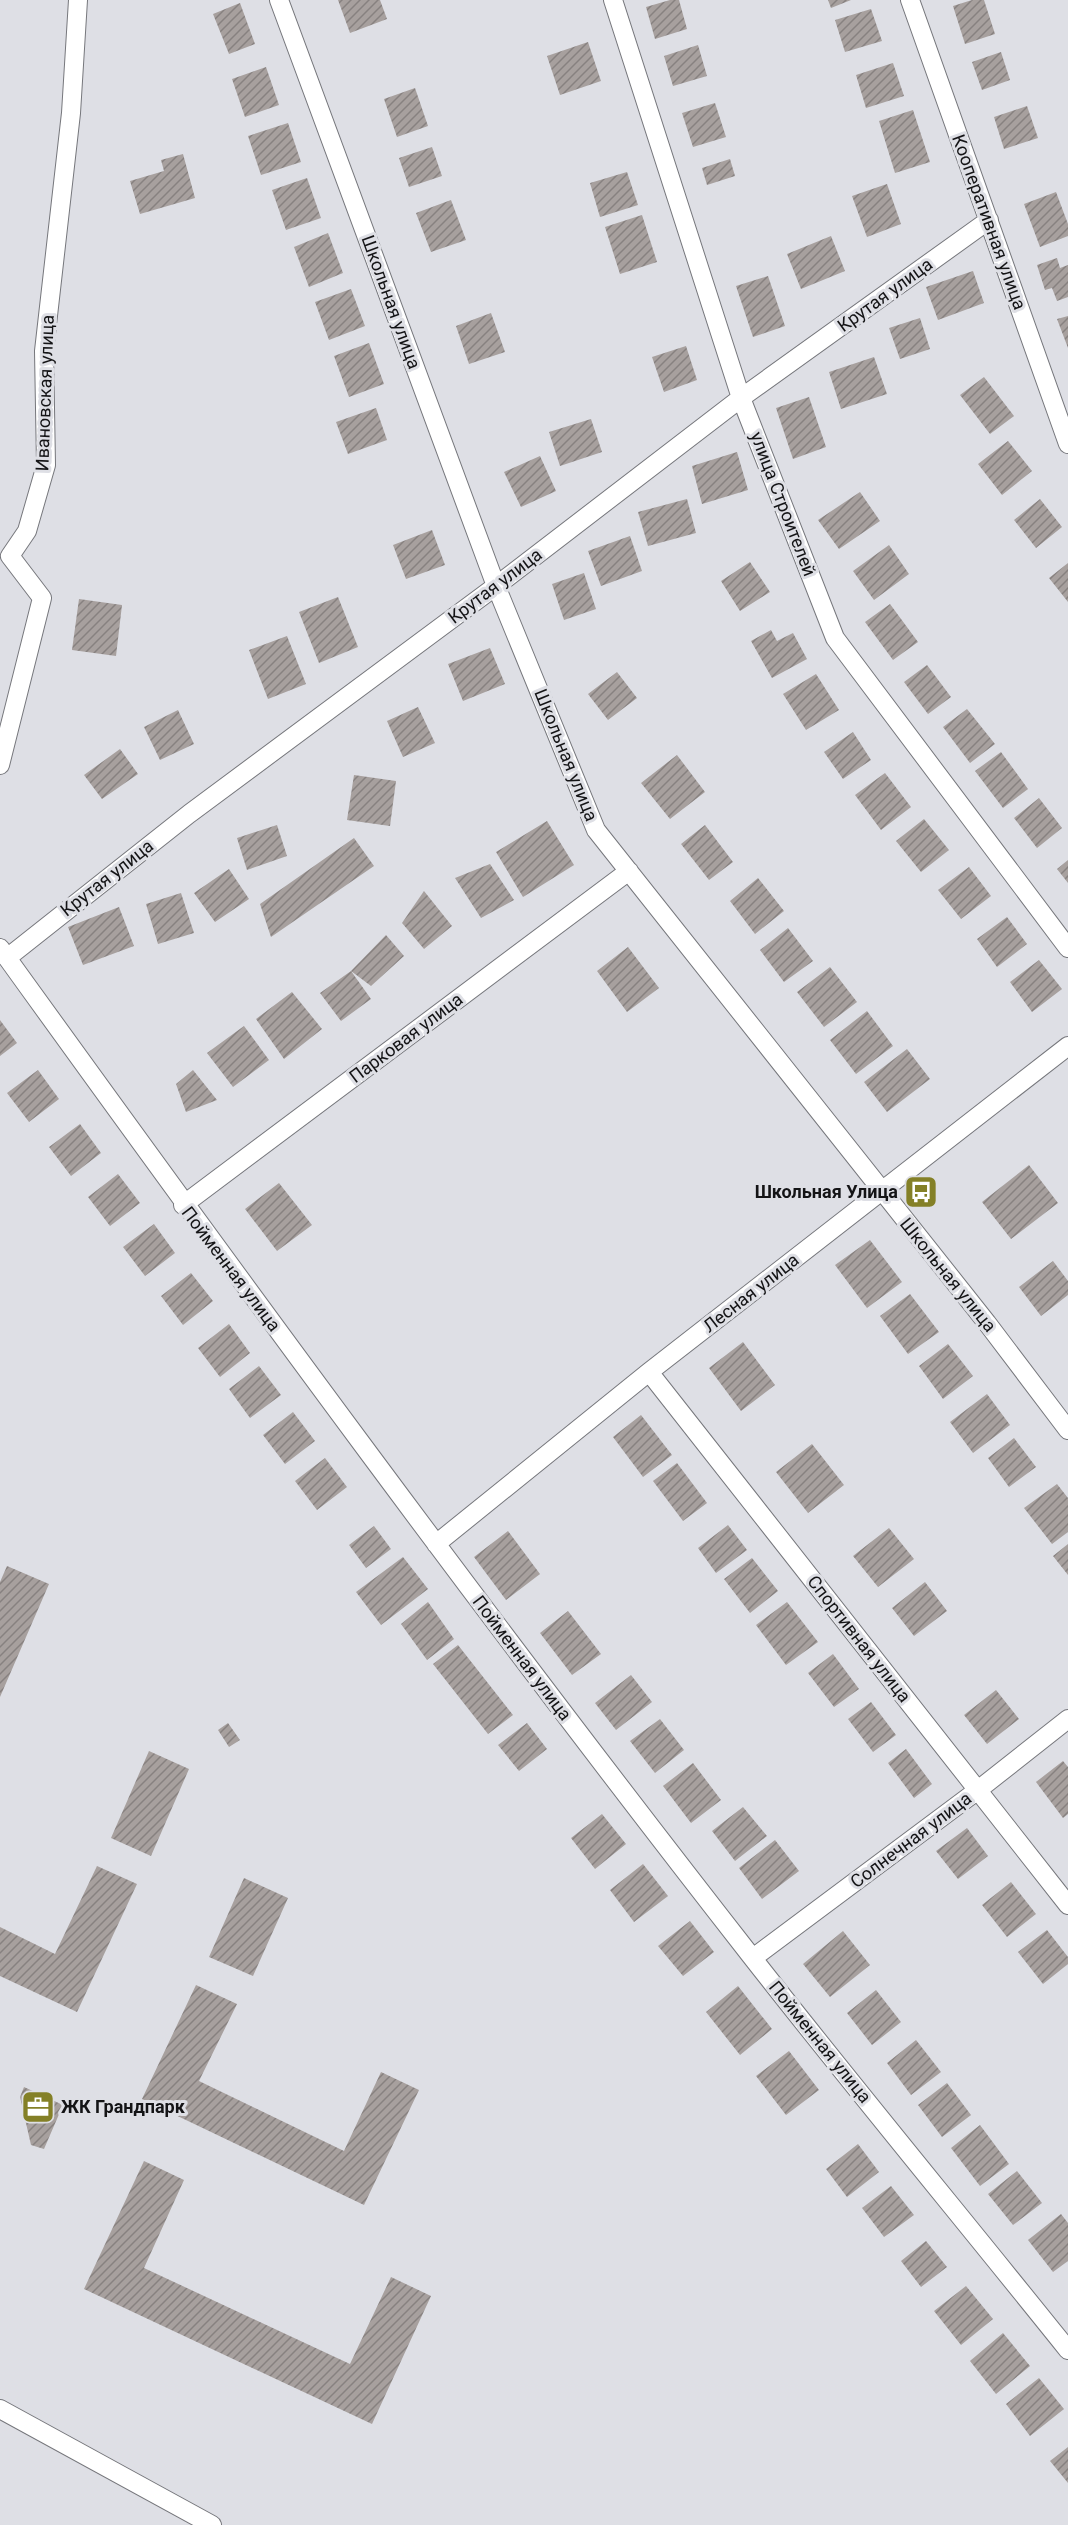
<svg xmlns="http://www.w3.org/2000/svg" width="1068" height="2525" font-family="Roboto,sans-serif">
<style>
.building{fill:url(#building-hatch)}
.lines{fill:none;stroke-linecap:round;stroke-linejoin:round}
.street-casing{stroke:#76777c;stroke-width:20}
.street{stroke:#fff;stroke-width:18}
.labels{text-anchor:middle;stroke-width:6;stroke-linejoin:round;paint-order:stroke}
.street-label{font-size:18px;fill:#141416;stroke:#dedfe5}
.poi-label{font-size:18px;font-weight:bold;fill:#141416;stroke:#dedfe5;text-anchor:end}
</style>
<defs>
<pattern id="building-hatch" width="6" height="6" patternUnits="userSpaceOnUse" patternTransform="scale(1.5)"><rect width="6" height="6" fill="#a7a09e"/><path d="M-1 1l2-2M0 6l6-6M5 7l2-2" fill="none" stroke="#878180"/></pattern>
</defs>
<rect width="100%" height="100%" fill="#dedfe5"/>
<path class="building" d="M338,0H380L387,19L350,33Z
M670,0H679L687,29L655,39L646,7Z
M828,0H851L831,8Z
M972,0H984L995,34L965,44L953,6Z
M240,3L255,44L229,54L213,14Z
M871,9L882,41L845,52L835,20Z
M588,42L601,81L560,95L547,56Z
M698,45L707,76L673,86L664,56Z
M1001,52L1010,80L982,90L972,62Z
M893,63L904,96L866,108L856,75Z
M266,67L279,105L245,117L232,79Z
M415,88L428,126L397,137L384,99Z
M715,103L726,137L693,147L682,113Z
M1027,106L1038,138L1004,149L994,117Z
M913,110L930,162L895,173L879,121Z
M288,123L301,162L261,175L248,136Z
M432,147L442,176L409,187L399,158Z
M183,154L195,198L140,214L130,181L164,171L161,160Z
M730,159L735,176L707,185L702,168Z
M627,172L638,205L600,217L590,183Z
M307,178L321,218L286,230L272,190Z
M887,184L901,224L867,237L852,196Z
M1056,192L1068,224V236L1040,247L1024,204Z
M451,200L466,240L431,252L416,213Z
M642,215L657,262L620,274L605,227Z
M328,233L343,273L309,287L294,247Z
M831,236L845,271L801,289L787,254Z
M1057,258L1060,268L1068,265V297L1057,301L1052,288L1045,290L1037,265Z
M973,271L984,303L938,320L926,287Z
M768,276L785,326L753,337L736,286Z
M351,289L365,326L329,340L315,302Z
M491,313L505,352L469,364L456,326Z
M1068,316V348L1057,319Z
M920,318L930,349L900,359L889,328Z
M369,343L384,384L349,397L334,356Z
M686,346L697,380L664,392L652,357Z
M874,357L887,394L841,409L829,372Z
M984,377L1014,416L990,434L960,395Z
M809,397L826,447L793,459L776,408Z
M376,408L387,440L348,454L336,422Z
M591,419L602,452L560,466L549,432Z
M1008,441L1032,471L1002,495L978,464Z
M737,452L748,490L702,504L692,466Z
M540,456L556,491L521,507L504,472Z
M860,492L880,521L839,549L818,520Z
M687,499L696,533L648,546L638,512Z
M1040,499L1062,527L1036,548L1014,520Z
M432,530L445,565L406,579L393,545Z
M630,536L642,571L601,586L588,551Z
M889,545L909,574L874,600L853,571Z
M750,562L770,592L740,611L721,581Z
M1068,563V602L1049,578Z
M584,573L596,609L564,620L552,584Z
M338,597L358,647L319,663L299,612Z
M79,599L122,605L116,656L72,650Z
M890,604L918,642L893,660L865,622Z
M771,630L777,641L793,633L807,659L772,678L751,641Z
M287,636L306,684L268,699L249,650Z
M490,648L505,684L463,701L448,664Z
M927,665L951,697L928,714L904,682Z
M617,672L637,698L608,720L588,694Z
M816,674L839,710L806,730L783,694Z
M418,707L435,743L403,757L387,721Z
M967,709L995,744L970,763L943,727Z
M178,710L194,744L160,760L144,727Z
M853,732L871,760L843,779L824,752Z
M120,749L138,774L102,799L84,775Z
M1001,752L1028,789L1003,808L975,771Z
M677,755L705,792L670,819L641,783Z
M885,773L911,807L881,830L855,795Z
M354,775L396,781L390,826L347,820Z
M1039,798L1062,828L1037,848L1014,818Z
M924,819L949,850L921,872L896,841Z
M547,821L574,865L523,897L496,852Z
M277,825L287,856L247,870L237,838Z
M705,825L733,862L709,880L681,844Z
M354,838L374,866L271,937L260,904Z
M1068,860V883L1057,869Z
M490,864L514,900L481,918L455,878Z
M969,867L991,896L961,919L938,890Z
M229,869L249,899L215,922L194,893Z
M758,878L784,911L755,934L730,901Z
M424,891L452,926L424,949L402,923Z
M181,893L194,933L158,944L146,904Z
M119,907L134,946L83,965L68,927Z
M1007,917L1027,944L997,967L977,939Z
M788,928L813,961L784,982L760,950Z
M386,935L404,956L371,986L351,971Z
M628,947L659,988L627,1012L597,971Z
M1039,960L1062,989L1032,1012L1010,982Z
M830,967L857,1002L824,1027L797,992Z
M351,971L371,999L341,1021L320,993Z
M292,992L322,1029L284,1059L256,1019Z
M867,1011L893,1046L856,1074L830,1040Z
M0,1020L17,1043L0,1056Z
M244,1026L269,1060L233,1087L207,1053Z
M907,1049L930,1079L887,1112L864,1082Z
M38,1070L59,1099L29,1122L7,1093Z
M193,1070L217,1100L186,1112L176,1084Z
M80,1124L101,1153L71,1176L49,1147Z
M1029,1165L1058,1203L1011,1239L982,1202Z
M118,1174L140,1203L110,1226L88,1197Z
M279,1183L312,1225L277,1251L245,1209Z
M154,1224L175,1253L145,1276L123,1247Z
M870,1240L902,1282L867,1308L835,1265Z
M1053,1261L1068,1281V1295L1041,1316L1019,1287Z
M191,1273L213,1301L183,1325L161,1296Z
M910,1294L939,1332L908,1354L880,1316Z
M229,1324L250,1353L220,1377L198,1348Z
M743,1342L775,1385L741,1411L709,1368Z
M948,1344L973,1376L943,1399L919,1366Z
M259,1366L281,1395L250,1418L229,1389Z
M987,1394L1010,1425L973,1453L950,1422Z
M293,1412L315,1441L285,1464L263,1435Z
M641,1415L672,1455L643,1477L613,1437Z
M1014,1438L1036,1467L1009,1487L988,1458Z
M812,1444L844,1485L808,1513L776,1472Z
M325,1458L347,1487L317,1510L295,1481Z
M677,1463L707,1503L683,1521L653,1481Z
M1057,1484L1068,1498V1532L1052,1544L1024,1508Z
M728,1525L747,1550L716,1573L698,1548Z
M374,1526L391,1549L366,1568L349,1545Z
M889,1528L914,1559L878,1587L853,1556Z
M508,1531L540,1574L506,1600L474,1557Z
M1068,1544V1575L1053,1556Z
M403,1557L428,1589L381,1625L356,1592Z
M752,1558L778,1591L750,1613L724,1579Z
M7,1566L49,1584L0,1697V1582Z
M925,1582L947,1611L914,1636L892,1608Z
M428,1602L454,1639L427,1660L401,1624Z
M787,1602L818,1642L786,1665L756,1625Z
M568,1611L601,1654L572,1675L540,1633Z
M458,1645L513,1715L488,1734L433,1664Z
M833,1654L859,1689L834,1707L808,1673Z
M631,1675L652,1702L616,1730L595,1703Z
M996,1690L1019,1719L987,1744L964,1715Z
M871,1702L896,1735L873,1752L848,1719Z
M660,1719L684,1750L655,1773L630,1741Z
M228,1723L240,1740L229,1747L218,1730Z
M527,1723L547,1749L519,1771L498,1745Z
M906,1749L932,1784L914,1798L888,1763Z
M149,1751L189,1769L151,1856L111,1838Z
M1063,1761L1068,1767V1814L1063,1818L1036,1782Z
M693,1763L721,1800L691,1823L663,1786Z
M743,1807L767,1836L735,1861L712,1831Z
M602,1814L626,1844L595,1869L571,1838Z
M967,1828L988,1856L958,1879L936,1851Z
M775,1840L799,1871L762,1899L739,1868Z
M643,1864L668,1896L634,1922L610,1890Z
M97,1866L137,1884L77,2012L0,1976V1927L55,1954Z
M244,1878L288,1898L253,1976L209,1957Z
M1011,1882L1036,1914L1007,1937L982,1905Z
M690,1921L714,1952L683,1976L658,1946Z
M1047,1930L1068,1957V1964L1043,1984L1018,1952Z
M843,1931L870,1965L830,1997L803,1964Z
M196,1985L237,2004L199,2081L344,2151L381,2072L419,2090L364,2205L142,2099Z
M738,1986L772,2029L740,2055L706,2012Z
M876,1990L901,2022L872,2045L847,2013Z
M916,2040L941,2072L911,2095L887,2063Z
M789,2051L819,2090L786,2115L756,2076Z
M947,2083L971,2115L942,2137L918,2105Z
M24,2087L63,2105L44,2149L31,2145L20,2097Z
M980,2125L1009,2164L980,2186L951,2148Z
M858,2144L879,2172L847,2197L826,2169Z
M144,2161L184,2180L144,2268L350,2364L391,2277L431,2296L372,2424L84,2289Z
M1017,2171L1042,2203L1013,2225L988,2194Z
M891,2186L914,2215L884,2237L862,2208Z
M1061,2214L1068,2223V2261L1053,2272L1028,2240Z
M926,2241L947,2267L921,2287L901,2261Z
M966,2286L993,2319L961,2345L934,2311Z
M1003,2333L1030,2366L996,2394L970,2361Z
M1039,2378L1064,2409L1030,2436L1006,2404Z
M1068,2447V2483L1050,2461Z"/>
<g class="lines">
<g class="street-casing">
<path id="street" d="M279,0L496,586L596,830L987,1323L1068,1430
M613,0L741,398L835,638L1068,948
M910,0L1068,444
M0,765L42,598L10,556L27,531L46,465L44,351L71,113L78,0
M0,948C245,1288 493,1626 751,1956C855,2089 963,2219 1068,2350
M7,958L189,814L496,586L741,398L989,220
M183,1205L629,871
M649,1372L1068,1905
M436,1544L649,1372L1068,1046
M753,1958L978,1790L1068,1719
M0,2409L212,2525"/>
</g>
<use href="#street" class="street"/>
</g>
<defs>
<g id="bus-square" transform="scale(1.725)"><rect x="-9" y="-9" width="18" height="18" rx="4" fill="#848027" stroke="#dedfe5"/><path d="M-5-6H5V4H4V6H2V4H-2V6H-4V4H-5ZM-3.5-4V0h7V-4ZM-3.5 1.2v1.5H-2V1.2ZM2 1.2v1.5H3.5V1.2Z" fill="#fff"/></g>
<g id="office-square" transform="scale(1.725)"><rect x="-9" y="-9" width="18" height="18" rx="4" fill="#848027" stroke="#dedfe5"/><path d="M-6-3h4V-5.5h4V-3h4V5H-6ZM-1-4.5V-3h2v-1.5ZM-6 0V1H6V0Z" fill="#fff"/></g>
</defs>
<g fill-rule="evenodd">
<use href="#bus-square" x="921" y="1192"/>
<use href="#office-square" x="38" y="2107"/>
</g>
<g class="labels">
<g class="street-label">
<text transform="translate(989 222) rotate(70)" y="6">Кооперативная улица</text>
<text transform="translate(885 295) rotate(-36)" y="6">Крутая улица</text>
<text transform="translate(391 302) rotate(70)" y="6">Школьная улица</text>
<text transform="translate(45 393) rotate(-88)" y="6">Ивановская улица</text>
<text transform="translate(783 504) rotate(69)" y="6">улица Строителей</text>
<text transform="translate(495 586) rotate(-37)" y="6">Крутая улица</text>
<text transform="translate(566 755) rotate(68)" y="6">Школьная улица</text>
<text transform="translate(107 878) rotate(-38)" y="6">Крутая улица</text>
<text transform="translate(406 1038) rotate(-37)" y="6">Парковая улица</text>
<text transform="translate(231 1269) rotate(53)" y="6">Пойменная улица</text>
<text transform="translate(948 1275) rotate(51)" y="6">Школьная улица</text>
<text transform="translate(751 1293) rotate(-38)" y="6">Лесная улица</text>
<text transform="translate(859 1639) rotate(52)" y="6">Спортивная улица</text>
<text transform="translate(522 1658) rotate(53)" y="6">Пойменная улица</text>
<text transform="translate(911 1840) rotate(-37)" y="6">Солнечная улица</text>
<text transform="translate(820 2042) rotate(51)" y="6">Пойменная улица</text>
</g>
<g class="poi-label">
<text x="898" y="1198">Школьная Улица</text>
<text x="61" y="2113" text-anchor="start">ЖК Грандпарк</text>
</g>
</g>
</svg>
